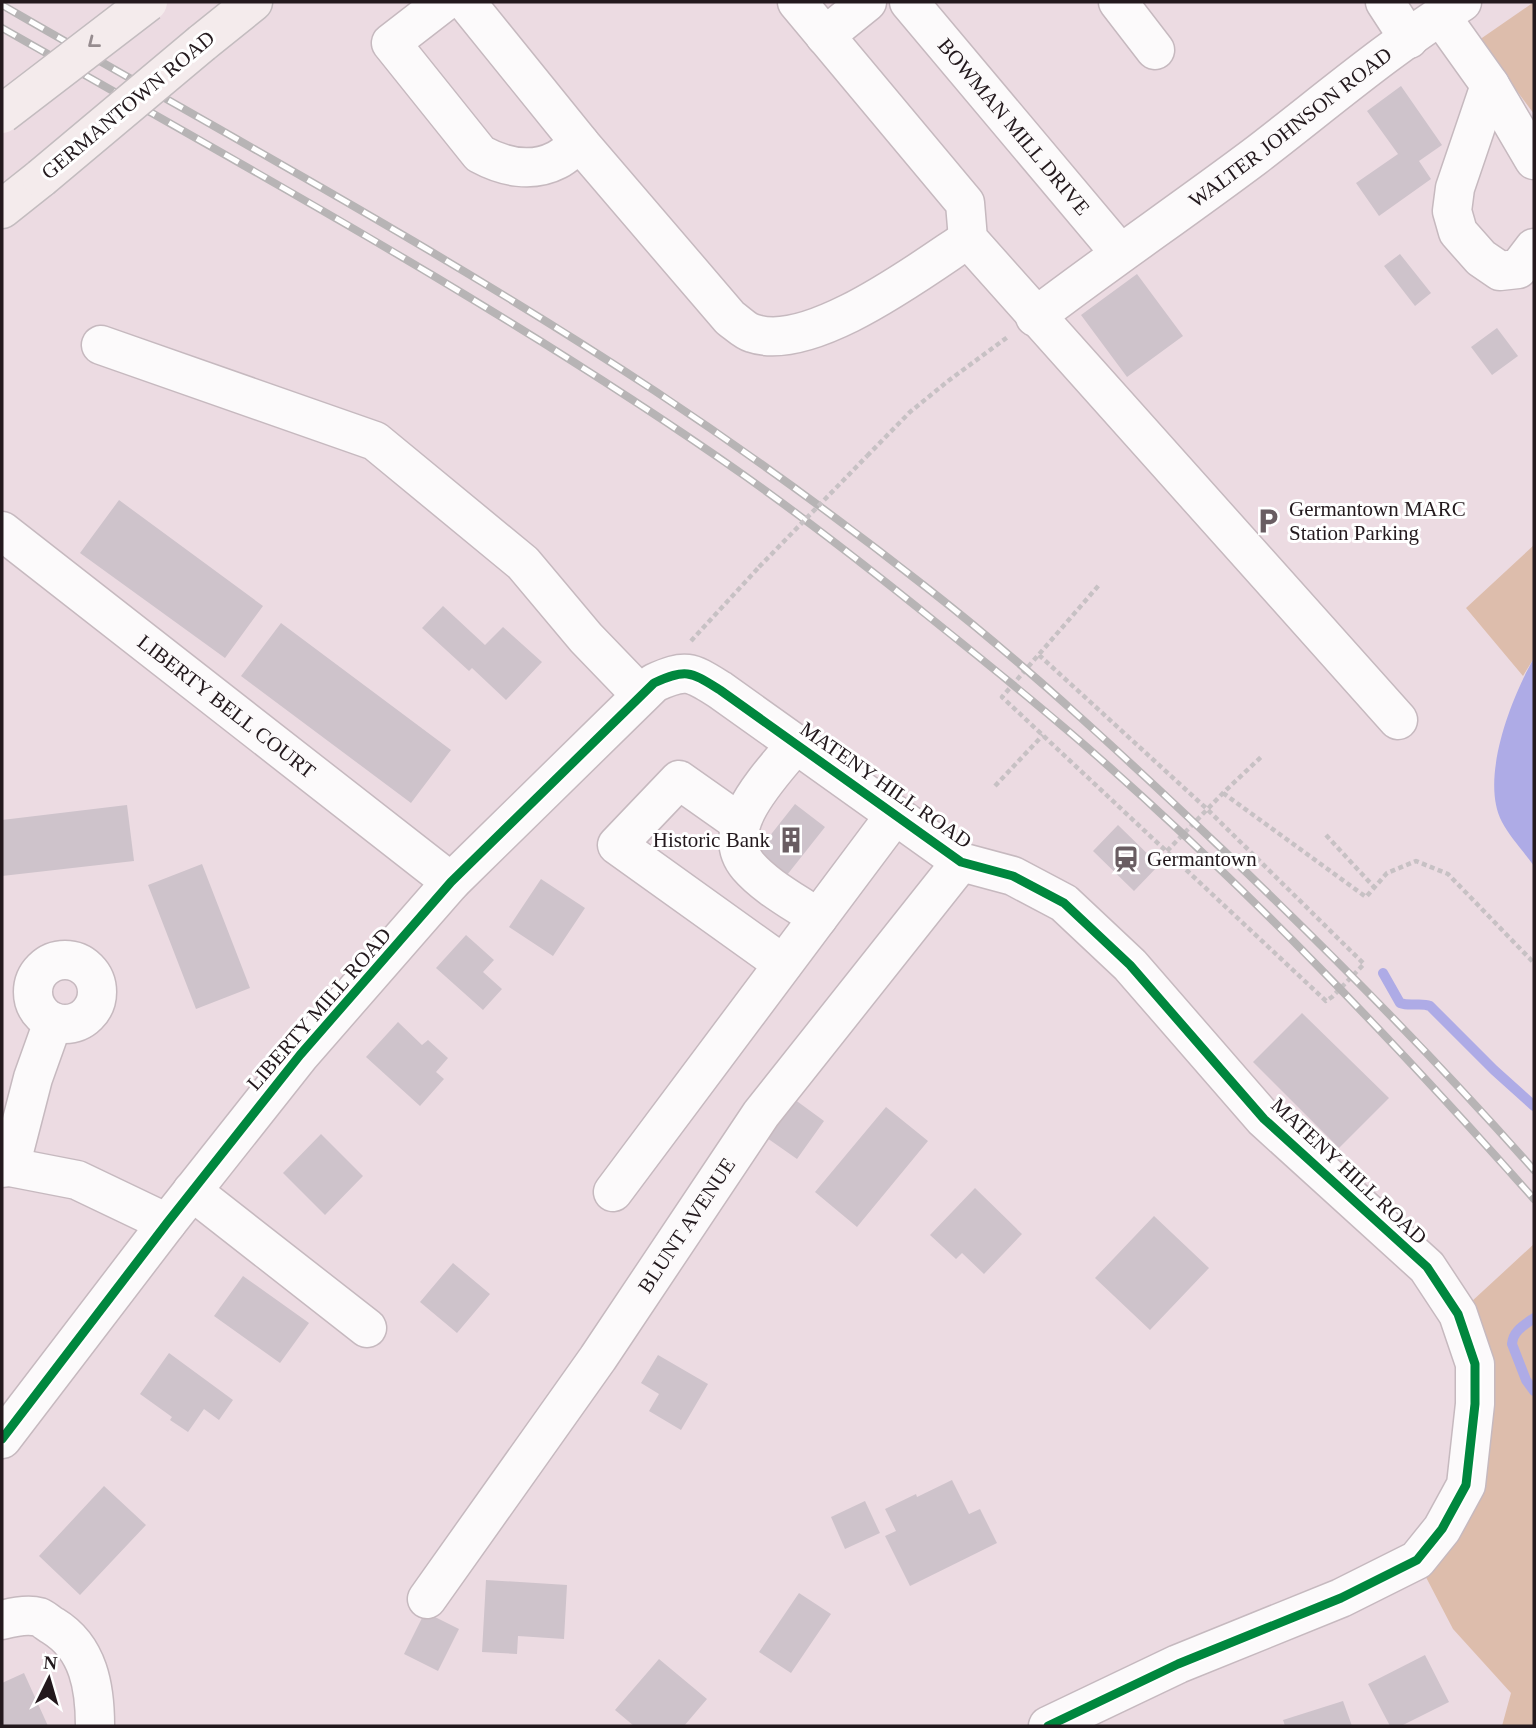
<svg xmlns="http://www.w3.org/2000/svg" width="1536" height="1728" font-family="'Times New Roman',serif">
<style>
.green{fill:#ddbdac}
.water{fill:#aeabe6}
.lines{fill:none;stroke-linecap:round;stroke-linejoin:round}
.stream{stroke:#aeabe6;stroke-width:10}
.building{fill:#cec3cb}
.minor-casing{stroke:#c6b9bf;stroke-width:41}
.major-casing{stroke:#c3bcbf;stroke-width:41}
.path{stroke:#c7c1c4;stroke-width:4.5;stroke-dasharray:5 3.5;stroke-linecap:butt}
.minor{stroke:#fcfafb;stroke-width:38}
.major{stroke:#f4ebec;stroke-width:38}
.rail-casing{stroke:#b7b4b5;stroke-width:8}
.rail{stroke:#fff;stroke-width:5;stroke-dasharray:16;stroke-linecap:butt}
.major-bridge-casing{stroke:#c3bcbf;stroke-width:41;stroke-linecap:butt}
.path-bridge{stroke:#c7c1c4;stroke-width:4.5;stroke-dasharray:5 3.5;stroke-linecap:butt}
.major-bridge{stroke:#f4ebec;stroke-width:38}
.cycleway-casing{stroke:#fff;stroke-width:13}
.cycleway{stroke:#00873e;stroke-width:9}
.oneway{stroke:#968c8f}
.labels{text-anchor:middle;stroke-width:6;stroke-linejoin:round;paint-order:stroke}
.street-label{font-size:21px;fill:#23191d;stroke:#fff}
.poi-label{font-size:21px;fill:#23191d;stroke:#fff;text-anchor:start}
</style>
<rect width="100%" height="100%" fill="#ecdbe2"/>
<path class="green" d="M1534,2V114L1479,40Z
M1534,545V658L1523,676L1466,608Z
M1534,1244V1726H1502L1511,1693L1453,1629L1417,1560L1466,1485L1458,1314Z"/>
<path class="water" d="M1534,658V866C1524,852 1510,837 1502,822C1479,779 1512,696 1534,658Z"/>
<g class="lines">
<path class="stream" d="M1383,973L1400,1003C1411,1007 1420,1002 1430,1006L1494,1070L1534,1106
M1534,1318C1524,1325 1513,1331 1512,1344L1526,1380L1534,1391"/>
</g>
<path class="building" d="M1401,86L1442,145L1419,161L1431,179L1379,216L1356,183L1398,154L1367,111Z
M1400,254L1431,293L1415,306L1384,266Z
M1137,274L1183,336L1127,377L1081,315Z
M1497,328L1518,356L1492,375L1471,347Z
M119,500L263,606L225,658L80,553Z
M443,606L485,645L503,627L542,662L506,700L472,668L469,671L422,628Z
M281,623L451,750L411,803L241,676Z
M795,804L825,827L787,875L757,852Z
M127,805L134,861L2,876V820Z
M1118,825L1159,865L1134,891L1093,851Z
M202,864L250,988L196,1009L148,885Z
M541,879L585,908L553,956L509,927Z
M466,935L494,960L483,972L502,989L483,1010L436,968Z
M1302,1013L1389,1098L1339,1148L1253,1062Z
M398,1022L422,1045L428,1040L448,1058L436,1072L444,1079L420,1106L366,1057Z
M794,1099L824,1121L797,1159L767,1138Z
M886,1107L928,1141L857,1227L815,1192Z
M321,1134L363,1176L325,1215L283,1173Z
M975,1188L1022,1234L984,1274L962,1253L956,1259L930,1235Z
M1154,1216L1209,1268L1150,1330L1095,1278Z
M453,1263L490,1294L457,1333L420,1302Z
M243,1276L309,1323L280,1363L214,1316Z
M169,1353L233,1400L219,1420L204,1409L188,1432L170,1420L172,1417L140,1394Z
M658,1355L708,1384L681,1430L649,1411L659,1394L641,1383Z
M952,1480L969,1514L980,1509L997,1543L910,1586L885,1536L896,1531L885,1509L916,1494L917,1497Z
M104,1486L146,1525L80,1595L39,1556Z
M865,1501L880,1533L845,1549L831,1517Z
M486,1580L567,1585L564,1639L518,1636L517,1654L482,1652Z
M799,1593L831,1614L791,1673L759,1652Z
M425,1612L459,1629L438,1671L404,1654Z
M1425,1655L1449,1702L1401,1726H1390L1368,1684Z
M659,1659L707,1699L684,1726H634L615,1710Z
M24,1673L48,1726H2V1683Z
M1343,1701L1352,1726H1285L1283,1720Z"/>
<g class="lines">
<g class="minor-casing">
<g id="minor">
<path d="M444,2L391,43L480,154C504,167 532,173 557,160C565,156 573,148 580,143L730,318C737,323 745,331 752,333C810,354 921,270 968,239"/>
<path d="M466,2L580,143"/>
<path d="M797,2L965,203L968,239L1398,720"/>
<path id="s1" d="M909,2L1120,253"/>
<path d="M1118,2L1155,50"/>
<path d="M1385,2L1409,39"/>
<path d="M1440,15L1490,85L1534,160"/>
<path d="M825,36L867,2"/>
<path d="M1490,85L1455,188L1452,211L1458,232L1481,258L1500,271L1518,269L1534,248"/>
<path id="s2" d="M1035,317C1107,262 1182,211 1254,157C1322,105 1389,47 1462,2"/>
<path d="M101,345L375,441L523,563L586,638L641,695"/>
<path id="s3" d="M2,531L451,882"/>
<path d="M796,744C773,773 716,828 748,866C766,887 795,902 818,918"/>
<path d="M740,823L679,780L617,845L783,964"/>
<circle cx="65" cy="992" r="32"/>
<path d="M10,1167L33,1078L53,1022"/>
<path d="M2,1168L10,1167L77,1180L167,1223"/>
<path d="M192,1191L367,1328"/>
<path d="M613,1192L895,815"/>
<path d="M2,1439L167,1223L300,1055L451,882L654,683C687,668 691,672 720,690L961,862L1013,876L1064,903L1130,965L1264,1119L1427,1267L1458,1314L1475,1364V1404L1466,1485L1442,1529L1417,1560L1341,1598L1178,1664L1048,1726"/>
<path id="s4" d="M427,1599L598,1358L761,1114L961,862"/>
<path d="M2,1620C13,1617 28,1614 39,1617C44,1619 49,1624 53,1626C89,1648 95,1688 95,1726"/>
</g>
</g>
<g class="major-casing">
<path id="major" d="M202,43L253,2
M2,209L41,178"/>
</g>
<path class="path" d="M867,456L910,412L948,381L1009,336
M691,641L759,567
M1039,655L1207,809L1364,964L1332,997L1326,1001L1002,697L1099,585
M995,786L1043,735
M1223,793L1366,897L1387,873L1416,861L1448,874L1534,963
M1326,835L1374,887
M1167,851L1223,793L1261,757"/>
<use href="#minor" class="minor"/>
<use href="#major" class="major"/>
<g class="rail-casing">
<path id="rail" d="M2,5C220,131 444,252 655,391C750,454 842,521 931,591C1033,671 1128,760 1222,849C1330,952 1435,1058 1534,1170
M2,28C253,171 508,310 745,476C811,523 875,573 938,624C989,665 1040,706 1089,749C1248,888 1394,1041 1534,1199"/>
</g>
<use href="#rail" class="rail"/>
<g class="major-bridge-casing">
<path id="major-bridge" d="M2,114L148,2
M41,178L202,43"/>
</g>
<path class="path-bridge" d="M759,567L867,456"/>
<use href="#major-bridge" class="major-bridge"/>
<g class="cycleway-casing">
<path id="cycleway" d="M2,1439L167,1223L300,1055L451,882L654,683C687,668 691,672 720,690L961,862L1013,876L1064,903L1130,965L1264,1119L1427,1267L1458,1314L1475,1364V1404L1466,1485L1442,1529L1417,1560L1341,1598L1178,1664L1048,1726"/>
</g>
<use href="#cycleway" class="cycleway"/>
</g>
<defs><path id="oneway-chevron" d="M-2-3.5L2.5 0L-2 3.5" fill="none" stroke-width="1.6" stroke-linecap="round" stroke-linejoin="round" transform="scale(1.75)"/></defs>
<use class="oneway" href="#oneway-chevron" transform="translate(93 43) rotate(142)"/>
<defs>
<g id="parking-bare" transform="scale(2.1)"><path d="M-3.5-5.5H1a3.5 3.5 0 0 1 0 7H-1V5.5H-3.5ZM-1-3.4V-.6H.8a1.4 1.4 0 0 0 0-2.8Z" fill="#695d62" stroke="#fff" stroke-width="2.5" paint-order="stroke"/></g>
<g id="building-bare" transform="scale(2.1)"><path d="M-4-6H4V6H1V3H-1V6H-4ZM-2.5-4.3h1.7v1.8h-1.7ZM.8-4.3h1.7v1.8H.8ZM-2.5-1h1.7V.8h-1.7ZM.8-1h1.7V.8H.8Z" fill="#695d62" stroke="#fff" stroke-width="2.5" paint-order="stroke"/></g>
<g id="station-bare" transform="scale(2.1)"><path d="M-3-6H3Q5-6 5-4V2Q5 4 3 4L4.5 6H3L1.5 4h-3L-3 6H-4.5L-3 4Q-5 4-5 2V-4Q-5-6-3-6ZM-3.5-4v3h7v-3ZM-3.5 1v1.5H-2V1ZM2 1v1.5H3.5V1Z" fill="#695d62" stroke="#fff" stroke-width="2.5" paint-order="stroke"/></g>
</defs>
<g fill-rule="evenodd">
<use href="#parking-bare" x="1268" y="521"/>
<use href="#building-bare" x="791" y="840"/>
<use href="#station-bare" x="1126" y="859"/>
</g>
<g class="labels">
<g class="street-label">
<text transform="translate(128 105) rotate(-40)" y="7">GERMANTOWN ROAD</text>
<text dy="7" stroke="none"><textPath href="#s1" startOffset="163">BOWMAN MILL DRIVE</textPath></text>
<text dy="7" stroke="none"><textPath href="#s2" startOffset="318">WALTER JOHNSON ROAD</textPath></text>
<text dy="7" stroke="none"><textPath href="#s3" startOffset="285">LIBERTY BELL COURT</textPath></text>
<text transform="translate(886 785) rotate(35)" y="7">MATENY HILL ROAD</text>
<text transform="translate(319 1009) rotate(-49)" y="7">LIBERTY MILL ROAD</text>
<text transform="translate(1349 1171) rotate(43)" y="7">MATENY HILL ROAD</text>
<text dy="7" stroke="none"><textPath href="#s4" startOffset="455">BLUNT AVENUE</textPath></text>
</g>
<g class="poi-label">
<text x="1289" y="516">Germantown MARC<tspan x="1289" dy="24">Station Parking</tspan></text>
<text x="770" y="847" text-anchor="end">Historic Bank</text>
<text x="1147" y="866">Germantown</text>
</g>
</g>
<rect width="1536" height="1728" fill="none" stroke="#23191d" stroke-width="7"/>
<g transform="translate(49 1679) rotate(5)" stroke="#ffffff" stroke-width="5" paint-order="stroke">
<path d="M0-5L12 26L0 18L-12 26Z" fill="#23191d"/>
<text y="-10" font-size="19" font-weight="bold" text-anchor="middle" fill="#23191d">N</text>
</g>
</svg>
